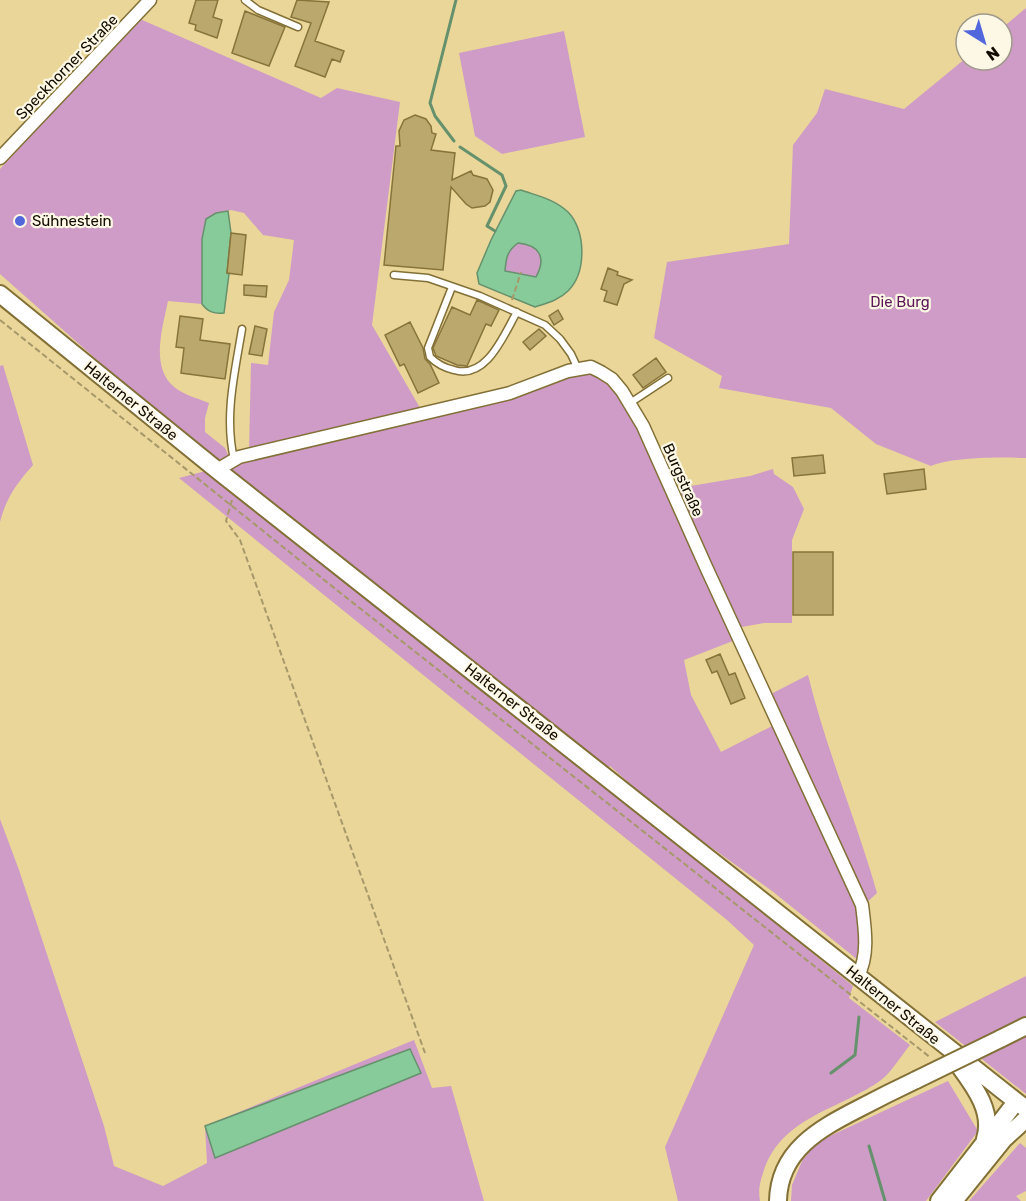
<svg xmlns="http://www.w3.org/2000/svg" width="1026" height="1201" font-family="Rubik,sans-serif">
<style>
.green{fill:#ce9cc6}
.water{fill:#88cb9a;stroke:#65916c;stroke-width:1.5;fill-rule:evenodd}
.lines{fill:none;stroke-linecap:round;stroke-linejoin:round}
.stream{stroke:#65916c;stroke-width:3}
.building{fill:#bba86d;stroke:#87743a;stroke-width:1.5}
.service-casing{stroke:#827036;stroke-width:9}
.minor-casing{stroke:#827036;stroke-width:15}
.secondary-casing{stroke:#827036;stroke-width:20}
.path{stroke:#a7986a;stroke-width:2;stroke-dasharray:6 3;stroke-linecap:butt}
.service{stroke:#fff;stroke-width:6}
.minor{stroke:#fff;stroke-width:12}
.secondary{stroke:#fff;stroke-width:16}
.secondary-bridge-casing{stroke:#827036;stroke-width:20;stroke-linecap:butt}
.secondary-bridge{stroke:#fff;stroke-width:16}
.poi-dot{fill:#5367dd;stroke:#fdf8e6;stroke-width:2}
.labels{text-anchor:middle;stroke-width:4.5;stroke-linejoin:round;paint-order:stroke}
.street-label{font-size:15px;fill:#120b00;stroke:#fdf8e6}
.poi-label{font-size:15px;fill:#120b00;stroke:#fdf8e6;text-anchor:start}
.park-label{font-size:15px;fill:#5d1657;stroke:#fdf8e6}
</style>
<rect width="100%" height="100%" fill="#ead699"/>
<path class="green" d="M1026,8V458C1003,457 951,457 931,466L876,444L831,408L719,388L722,376L654,338L667,262L789,244L793,145L817,113L825,89L904,109L966,58V60H1002V28Z
M140,19L321,98L337,88L400,102L372,325L423,413L249,452L251,363L268,365L274,312L289,280L294,240L263,235L244,213L231,210L216,213L202,239V304L168,301C163,326 151,363 171,384C180,394 197,398 209,403L205,418V432L225,448L229,457L211,461L0,274V169Z
M564,31L585,137L502,154L475,136L459,53Z
M518,243C539,246 547,257 536,277L505,271C506,258 507,251 518,243Z
M3,365L33,465C17,483 6,498 0,522V366Z
M592,369L621,393L738,639L684,660L691,695L721,752L776,724L861,905L863,964L772,891L659,810L610,766L597,778L853,986L849,998L910,1045C900,1057 890,1075 877,1083C836,1110 782,1118 764,1170C760,1182 758,1189 760,1201H678L665,1147L754,945L727,920L179,478Z
M773,469L774,474L793,487L804,509L792,540V623H764L736,628L673,489L750,476Z
M808,675C826,749 856,819 877,893L864,905L767,696Z
M0,819L19,870L104,1126L114,1166L163,1186L207,1163L205,1126L414,1040L432,1088L451,1086L484,1201H0Z
M1026,976V1094L935,1022Z
M948,1081L978,1131L926,1201H791L792,1185L802,1161L817,1142Z
M1020,1143L1026,1148V1191L1016,1196L1021,1201H969Z"/>
<path class="water" d="M521,190C538,196 554,199 568,212C586,230 587,272 568,291C559,300 547,303 535,307L479,284L477,273L491,240L516,191ZM518,243C539,245 547,257 536,277L505,271C506,258 507,251 518,243Z
M228,211L231,233L227,273L229,274L224,313C214,314 208,312 202,304V239L206,219L216,213Z
M410,1049L421,1073L215,1158L205,1126Z"/>
<g class="lines">
<path class="stream" d="M454,141L435,116L430,103L456,0
M460,147L502,175L506,186L487,226L495,231
M831,1073L855,1055L859,1017
M869,1146L885,1201"/>
</g>
<path class="building" d="M196,0H218L213,17L222,20L217,38L195,30L196,25L189,23Z
M297,0L329,2L315,41L344,51L340,62L332,59L325,77L295,66L311,23L291,17Z
M245,11L285,27L269,66L232,53Z
M415,115L426,119L431,126L432,133L436,134L431,150L455,153L452,180L471,171L473,175L487,179L493,190L490,202L485,206L472,208L466,204L451,187L443,270L384,265L396,146H400L399,131L404,120Z
M231,233L246,235L242,275L227,273Z
M608,268L618,272L617,275L632,280L624,284L617,305L604,301L607,291L601,289Z
M244,285L267,286L266,297L244,295Z
M477,300L499,310L491,326L486,324L467,366L457,365L436,356L433,348L452,307L470,315Z
M558,310L563,319L554,325L549,316Z
M180,316L203,319L200,340L230,344L225,379L181,373L184,348L176,347Z
M410,322L423,348L425,359L430,364L439,383L418,393L404,364L400,366L385,335Z
M255,326L267,329L262,356L249,354Z
M539,329L546,336L530,350L523,342Z
M656,358L666,372L643,388L633,375Z
M823,455L825,473L794,476L792,458Z
M924,469L926,489L887,494L884,474Z
M793,552H833V615H793Z
M720,654L729,675L735,673L745,698L731,704L717,671L712,673L706,660Z"/>
<g class="lines">
<g class="service-casing">
<path id="service" d="M245,0L258,10L298,27
M394,275L428,278L480,296L545,325L560,339L571,354L578,369
M452,287L428,348L430,357C437,364 445,368 454,370C487,380 504,334 517,312
M630,403L668,378
M234,459C224,416 235,372 242,329"/>
</g>
<g class="minor-casing">
<path id="minor" d="M0,158L150,0
M217,470L239,457L510,393L568,371L591,367L601,372L612,379L622,391L643,426L706,567L862,905C865,929 869,955 858,976"/>
</g>
<g class="secondary-casing">
<path id="secondary" d="M0,294L217,470L1026,1109
M1000,1039L1026,1026
M957,1063C973,1085 994,1111 985,1139
M778,1201C779,1151 819,1129 858,1109C877,1099 897,1089 916,1080
M939,1201L1016,1102
M954,1201L1004,1139L1026,1119"/>
</g>
<path class="path" d="M512,300L521,272
M0,320L338,591L931,1058
M232,500L226,521L240,540L425,1053"/>
<use href="#service" class="service"/>
<use href="#minor" class="minor"/>
<use href="#secondary" class="secondary"/>
<g class="secondary-bridge-casing">
<path id="secondary-bridge" d="M916,1080L1000,1039"/>
</g>
<use href="#secondary-bridge" class="secondary-bridge"/>
</g>
<circle class="poi-dot" cx="20" cy="221" r="6"/>
<g class="labels">
<g class="street-label">
<text transform="translate(67 67) rotate(-46)" y="5">Speckhorner Straße</text>
<text transform="translate(131 401) rotate(39)" y="5">Halterner Straße</text>
<text transform="translate(683 480) rotate(66)" y="5">Burgstraße</text>
<text transform="translate(512 702) rotate(38)" y="5">Halterner Straße</text>
<text transform="translate(893 1005) rotate(39)" y="5">Halterner Straße</text>
</g>
<g class="poi-label">
<text x="32" y="226">Sühnestein</text>
</g>
<g class="park-label">
<text x="900" y="307">Die Burg</text>
</g>
</g>
<g transform="translate(984 42) rotate(143)"><circle r="28" fill="#fdf8e6" stroke="#9f998a" stroke-width="1.5"/>
<path d="M0-4.5L10 22L0 15L-10 22Z" fill="#5367dd"/>
<text y="-9" font-size="16" font-weight="bold" text-anchor="middle" fill="#120b00">N</text>
</g>
</svg>
